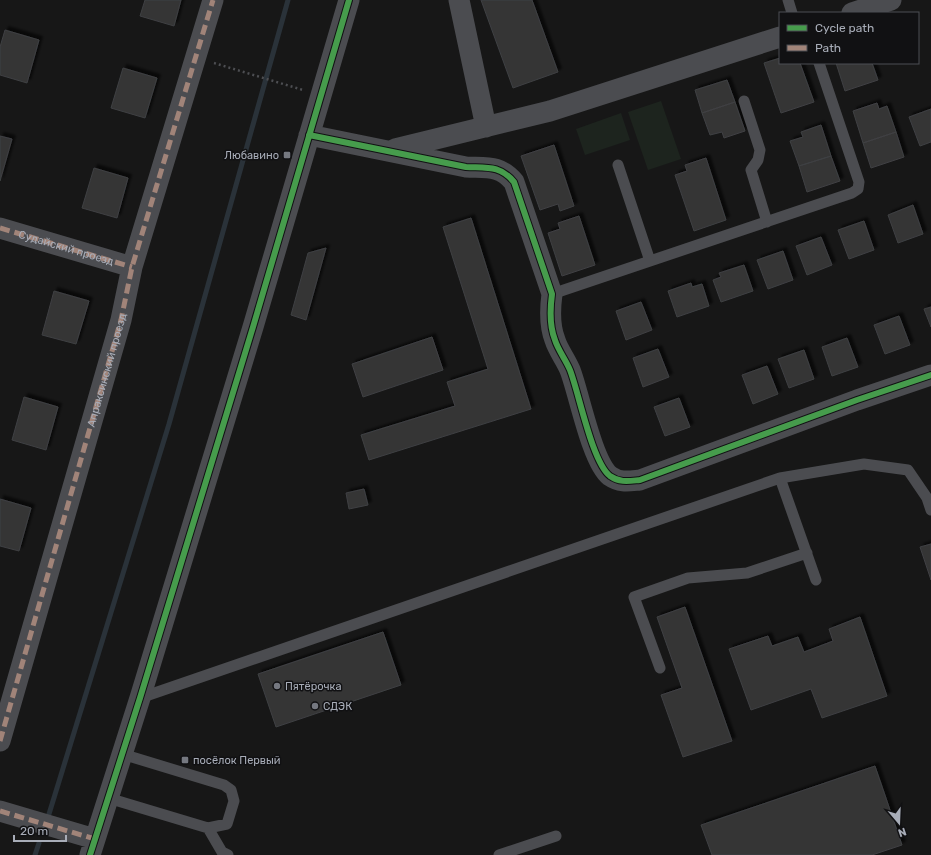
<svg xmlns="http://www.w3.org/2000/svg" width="931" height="855" font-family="Rubik,sans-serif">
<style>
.green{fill:#1d241e}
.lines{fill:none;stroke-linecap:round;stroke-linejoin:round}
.stream{stroke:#2a3239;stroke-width:5}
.building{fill:#353536;stroke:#3f4043;filter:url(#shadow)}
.path{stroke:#4d4e52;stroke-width:2.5;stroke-dasharray:2 3;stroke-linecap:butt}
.service{stroke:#4b4c50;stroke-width:11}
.minor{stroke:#4b4c50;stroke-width:21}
.quiet{stroke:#a18479;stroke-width:5;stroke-dasharray:10 5;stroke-linecap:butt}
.cycleway-casing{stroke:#111113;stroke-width:8}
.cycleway{stroke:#469c4c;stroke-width:6}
.poi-dot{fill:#757880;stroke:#111113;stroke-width:1.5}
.labels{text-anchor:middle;stroke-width:3;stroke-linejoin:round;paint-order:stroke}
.poi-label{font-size:11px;fill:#a8adb8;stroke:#111113;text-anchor:start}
.street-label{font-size:11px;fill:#a8adb8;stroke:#111113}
</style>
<defs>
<filter id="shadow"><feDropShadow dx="3.5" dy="-3.5" stdDeviation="1" flood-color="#0009"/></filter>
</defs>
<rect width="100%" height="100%" fill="#171717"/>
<path class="green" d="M661,101L681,159L648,170L628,112Z
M621,113L630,140L585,155L576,129Z"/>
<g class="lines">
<path class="stream" d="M49,814L169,424L288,0
M35,855L39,843"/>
</g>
<path class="building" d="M145,0H181L174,26L140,16Z
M481,0H532L558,72L513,88Z
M5,30L39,40L27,83L0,75V47Z
M780,58V63H800L814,102L781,113L764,63Z
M836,63H872L878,80L845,91Z
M123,68L157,78L145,118L111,108Z
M727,80L735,102L702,113L695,90Z
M735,102L745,131L724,138L722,132L710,135L702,113Z
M877,103L879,109L887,106L896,132L863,143L853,111Z
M931,109V142L920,146L909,117Z
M821,125L831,156L799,166L790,141L803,137L801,132Z
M896,132L904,157L871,168L863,143Z
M0,136L12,139L0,181Z
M554,145L574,206L560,211L558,204L540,210L521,156Z
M831,156L840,181L807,192L799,166Z
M706,158L726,220L694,231L675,175L687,171L685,165Z
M94,168L128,178L117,218L82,208Z
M913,205L923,234L898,243L888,215Z
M579,216L595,265L562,276L548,233L560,229L558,223Z
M471,218L531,409L369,460L361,435L455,406L447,382L488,369L443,227Z
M864,221L874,250L849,259L838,230Z
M821,237L832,265L807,275L796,246Z
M326,248L306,320L291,315L308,253Z
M783,251L793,280L768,289L757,260Z
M744,265L753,291L721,302L713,280L721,277L719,273Z
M691,283L692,287L702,284L709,306L677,317L668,291Z
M54,291L89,301L76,344L42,335Z
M641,302L652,330L626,340L616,311Z
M931,307V327L924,309Z
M899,316L910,345L885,354L874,325Z
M432,337L443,370L363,397L352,364Z
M847,338L858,367L832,376L822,347Z
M658,349L669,377L643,387L633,358Z
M804,350L814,379L789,388L778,359Z
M767,366L778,394L753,404L742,375Z
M24,397L58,407L46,450L12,440Z
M679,398L690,427L665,436L654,407Z
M364,489L368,505L349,509L346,493Z
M0,499L31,508L19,551L0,546Z
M931,544V580L920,547Z
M685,607L732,741L683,757L661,695L682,688L657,617Z
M860,617L887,696L822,718L811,689L751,710L729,649L768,636L772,646L798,637L804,652L833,641L829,629Z
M383,632L401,685L276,727L258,674Z
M875,766L902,845L872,855H712L701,825Z"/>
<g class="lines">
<path class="path" d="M214,63L303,90"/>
<path class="service" d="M788,0L792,13
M744,101L760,150L758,160L751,170L767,222
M618,165L650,261
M552,294L852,193L858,189L859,182L819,63
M780,478L864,464L908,470L927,498L931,510
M660,668L634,597L688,578L747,573L807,553
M140,698L780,478L816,580
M108,798L208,828L227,824L234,801L231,790L224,785L122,754
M208,828L222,852L228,855
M499,855L556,836"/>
<path class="minor" d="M459,0L486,127
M852,13L891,0
M309,135L466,167C487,168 500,165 514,182L552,294C550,309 549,325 555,340C558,350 566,360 570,370C579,393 592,462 610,476C620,483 629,481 640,480L857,400L931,375
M395,149L550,111L780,37
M0,228L132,267
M0,741L121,320L132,267L213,0
M0,811L95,839
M90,855L140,698L253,327L349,0"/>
<g class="quiet">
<path id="s1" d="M0,228L132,267"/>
<path id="s2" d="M0,741L121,320L132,267L213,0"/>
<path d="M0,811L95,839"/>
</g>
<g class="cycleway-casing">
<path id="cycleway" d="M309,135L466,167C487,168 500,165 514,182L552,294C550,309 549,325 555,340C558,350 566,360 570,370C579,393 592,462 610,476C620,483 629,481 640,480L857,400L931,375
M90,855L140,698L253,327L349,0"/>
</g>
<use href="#cycleway" class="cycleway"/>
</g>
<g class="poi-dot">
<rect x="283" y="151" width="8" height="8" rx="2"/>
<circle cx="277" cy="686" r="4"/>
<circle cx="315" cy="706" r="4"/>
<rect x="181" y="756" width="8" height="8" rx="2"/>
</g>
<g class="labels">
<g class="poi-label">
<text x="279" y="159" text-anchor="end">Любавино</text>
<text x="285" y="690">Пятёрочка</text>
<text x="323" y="710">СДЭК</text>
<text x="193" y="764">посёлок Первый</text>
</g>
<g class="street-label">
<text dy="4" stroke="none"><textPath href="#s1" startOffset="69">Судайский проезд</textPath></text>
<text dy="4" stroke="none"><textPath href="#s2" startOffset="386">Апраксинский проезд</textPath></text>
</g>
</g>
<rect x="779" y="12" width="140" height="52" fill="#111113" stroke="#4d4f55"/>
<rect x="787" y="25" width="20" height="6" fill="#469c4c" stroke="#4d4f55"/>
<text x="815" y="32" font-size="12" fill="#a8adb8">Cycle path</text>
<rect x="787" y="45" width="20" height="6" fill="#a18479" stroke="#4d4f55"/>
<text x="815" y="52" font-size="12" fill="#a8adb8">Path</text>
<g transform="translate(899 823) rotate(161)" stroke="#111113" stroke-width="3" paint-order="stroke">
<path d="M0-3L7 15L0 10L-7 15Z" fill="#a8adb8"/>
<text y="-6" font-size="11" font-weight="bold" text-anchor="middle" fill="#a8adb8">N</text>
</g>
<path d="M14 835v6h52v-6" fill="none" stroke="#a8adb8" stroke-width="2"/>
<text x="20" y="835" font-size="12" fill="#a8adb8" stroke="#111113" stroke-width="3" paint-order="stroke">20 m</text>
</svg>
